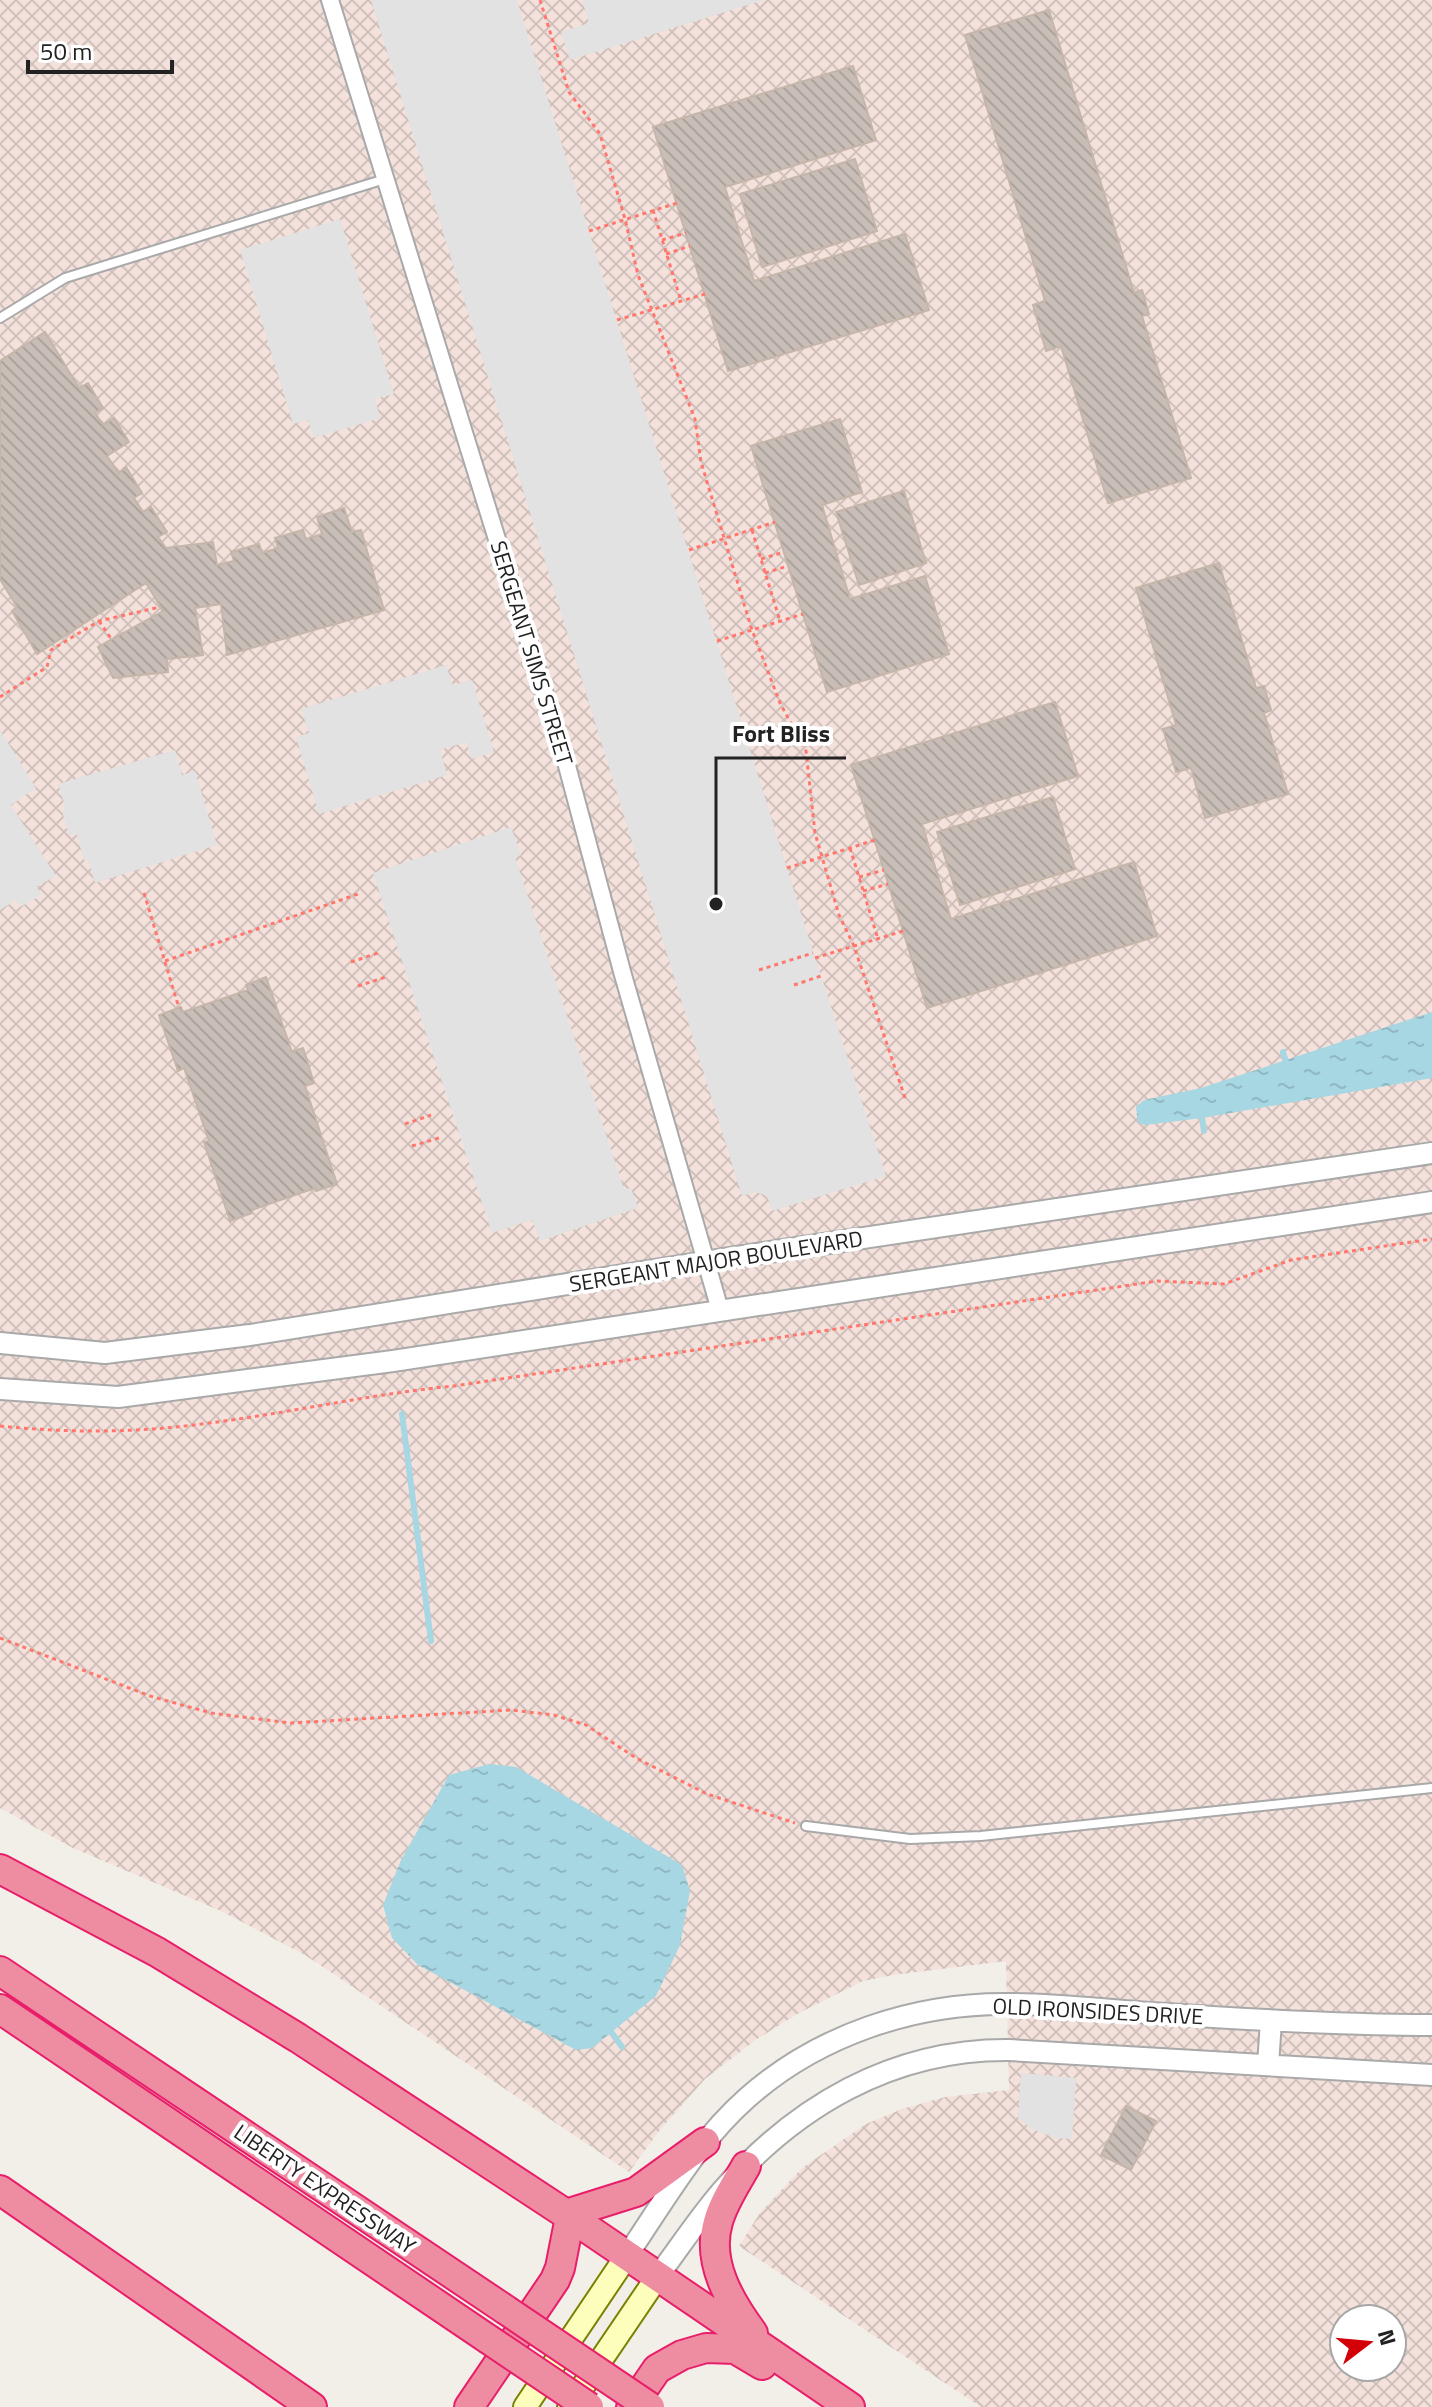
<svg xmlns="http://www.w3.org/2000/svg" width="1432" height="2407" font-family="'Titillium Web',sans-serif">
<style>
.military{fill:url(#military-cross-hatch);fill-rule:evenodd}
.parking{fill:#e2e2e2}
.water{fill:url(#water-ripples)}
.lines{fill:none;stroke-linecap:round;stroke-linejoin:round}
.stream{stroke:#a6d7e3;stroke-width:6}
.building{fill:url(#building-back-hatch);stroke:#c6b5a9;stroke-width:2}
.service-casing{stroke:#a9a9a9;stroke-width:12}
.minor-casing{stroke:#a9a9a9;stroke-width:20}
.tertiary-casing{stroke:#a9a9a9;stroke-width:24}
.secondary-casing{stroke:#788200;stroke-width:26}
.motorway-casing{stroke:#e81e6a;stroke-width:32}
.path{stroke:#ff776d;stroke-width:3;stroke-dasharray:4 4;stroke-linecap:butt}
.service{stroke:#fff;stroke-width:8}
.minor{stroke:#fff;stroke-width:16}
.tertiary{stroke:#fff;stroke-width:20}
.secondary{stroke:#fdfebb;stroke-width:22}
.motorway{stroke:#ee8ca2;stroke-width:28}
.motorway-bridge-casing{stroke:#e81e6a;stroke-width:32;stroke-linecap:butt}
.motorway-bridge{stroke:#ee8ca2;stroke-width:28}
.labels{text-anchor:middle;stroke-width:8;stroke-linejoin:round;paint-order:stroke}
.street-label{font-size:22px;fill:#222;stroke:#fff}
.leader{fill:none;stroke:#222;stroke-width:3}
.callout-dot{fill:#222;stroke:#fff;stroke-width:3}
.callout-label{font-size:24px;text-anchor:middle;font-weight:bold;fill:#222;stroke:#fff;stroke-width:8;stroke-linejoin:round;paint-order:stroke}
</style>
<defs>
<pattern id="military-cross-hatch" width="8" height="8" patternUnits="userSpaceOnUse" patternTransform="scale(2)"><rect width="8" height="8" fill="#f4e1db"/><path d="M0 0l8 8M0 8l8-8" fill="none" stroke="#d1c1bc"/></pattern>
<pattern id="water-ripples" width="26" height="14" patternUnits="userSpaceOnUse" patternTransform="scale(2)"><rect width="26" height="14" fill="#a6d7e3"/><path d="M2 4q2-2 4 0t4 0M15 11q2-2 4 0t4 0" fill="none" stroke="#8fb8c2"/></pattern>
<pattern id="building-back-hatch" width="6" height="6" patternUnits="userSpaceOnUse" patternTransform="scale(2)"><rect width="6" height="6" fill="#c8beb7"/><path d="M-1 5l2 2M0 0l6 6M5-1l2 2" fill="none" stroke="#aca39d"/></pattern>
</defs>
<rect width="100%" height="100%" fill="#f2efe8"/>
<path class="military" d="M0,0H1432V2407H981L739,2246L760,2213L802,2168L866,2124L902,2109L945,2097L1009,2090L1006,1961L893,1975L863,1981L799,2013L757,2039L705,2079L659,2131L629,2172L305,1955L221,1911L73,1848L0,1808ZM1344,2319H1392V2367H1344Z"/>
<path class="parking" d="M371,0H517L803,920L886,1176L772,1211L767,1196L756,1192L742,1196Z
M582,0H764L570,60L561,32L589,23Z
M340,219L394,394L375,399L380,418L314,438L308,420L293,424L240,250Z
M446,665L453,685L472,680L494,752L472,759L466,742L440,750L447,775L319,814L296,737L309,733L301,709Z
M0,730L36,788L11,805L56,876L36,887L42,895L20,907L16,900L0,910Z
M175,750L182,775L195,771L217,845L95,883L88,860H84L76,833L69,835L62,811L66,809L58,784Z
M511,827L521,855L515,857L624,1189L631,1188L638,1208L540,1241L532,1220L492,1233L373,873Z
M1021,2073L1076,2078L1072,2139L1055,2138L1032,2129L1018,2118Z"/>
<path class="water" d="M1432,1012V1078L1202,1118L1145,1125L1138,1123L1136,1107L1144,1100L1201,1088Z
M489,1764L516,1767L682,1865L690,1891L680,1945L656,1996L592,2048L576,2050L418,1965L392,1938L383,1905L401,1860L449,1775Z"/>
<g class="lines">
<path class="stream" d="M1283,1052L1286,1062
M1202,1118L1204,1131
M402,1414L431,1641
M612,2033L622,2047"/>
</g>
<path class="building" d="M1049,10L1134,293L1142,290L1149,314L1142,316L1191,478L1108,503L1061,346L1046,351L1033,305L1045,301L965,35Z
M853,66L876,140L725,187L754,281L905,234L929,310L728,371L653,127Z
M855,159L877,231L762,267L740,194Z
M45,332L79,388L88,383L103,408L95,413L103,425L114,418L129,442L107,456L119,473L126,467L142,493L134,498L143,512L151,507L167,532L158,537L166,548L213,542L217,565L234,561L231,552L259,544L262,553L278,548L275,538L303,530L306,539L322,534L317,517L344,508L352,532L361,530L384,610L227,655L221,604L195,608L203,655L167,659L168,672L113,678L98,647L163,611L146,583L37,654L12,611L17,607L0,579V361Z
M840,419L862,492L822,505L850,599L925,576L949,654L827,692L751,446Z
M904,491L926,563L859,585L836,512Z
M1219,563L1256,688L1264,686L1271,710L1264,713L1288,794L1205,818L1191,768L1176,772L1163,729L1176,725L1136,588Z
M1055,702L1078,776L922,824L951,919L1134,862L1157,936L927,1008L851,765Z
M1053,797L1075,869L960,905L937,832Z
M266,977L292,1052L303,1048L314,1083L305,1086L337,1184L316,1191L315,1188L252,1210V1213L230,1221L204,1142L209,1141L184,1068L178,1071L159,1015L181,1007L183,1012L248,990L246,985Z
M1126,2106L1156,2121L1131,2170L1101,2155Z"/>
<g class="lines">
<g class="service-casing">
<path id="service" d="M0,318L65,278L385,179
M806,1826L910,1839L981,1836L1432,1788"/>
</g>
<g class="minor-casing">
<path id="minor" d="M330,0L566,762L623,975L720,1310"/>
</g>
<g class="tertiary-casing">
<path id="tertiary" d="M0,1343L105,1353L250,1335L729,1258L1432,1153
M0,1389L118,1397L393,1361L1432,1202
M1268,2065L1271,2021
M626,2257C663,2203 697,2142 747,2098C818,2035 914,2003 1009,2004C1061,2004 1114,2011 1166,2014C1255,2020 1343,2025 1432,2025
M658,2276C679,2248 698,2219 721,2192C795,2106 893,2049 1009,2050L1432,2075"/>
</g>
<g class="secondary-casing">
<path id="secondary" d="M525,2407L626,2257
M569,2407L658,2276"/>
</g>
<g class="motorway-casing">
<path id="motorway" d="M0,1869L157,1952L298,2038L566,2214L850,2407
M0,1971L506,2310
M0,2009L488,2339
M746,2166C736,2184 723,2203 718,2222C706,2262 730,2302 753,2333
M0,2190L312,2407
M566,2214L636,2192L705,2142
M469,2407L555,2280L560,2268L570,2217
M631,2407L657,2369L682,2355L706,2348L735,2349L762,2365"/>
</g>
<path class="path" d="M540,0L569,92L600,134L625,219L638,275L695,419L701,462L752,630L780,703L806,751L815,833L839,915L854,946L906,1101
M653,210L681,301
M589,231L677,203
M662,240L686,233
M666,254L690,246
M617,320L705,294
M752,530L780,621
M689,550L775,522
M761,559L784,552
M765,573L788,566
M99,621L112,640
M717,641L803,614
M0,697L47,667L51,650L99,621L160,607
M850,848L878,939
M787,868L875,840
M859,877L884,870
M863,891L888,884
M144,893L179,1008
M815,958L903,931
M165,961L358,894
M351,962L378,953
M759,970L813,953
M794,985L821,976
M358,986L386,977
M405,1124L431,1115
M412,1146L439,1138
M0,1426C67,1433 134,1433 201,1424C286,1414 369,1394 454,1386L1157,1281L1224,1284L1291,1260L1432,1239
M0,1638L150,1696L211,1713L291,1723L511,1710L554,1715L586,1725L636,1758L707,1794L795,1823"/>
<use href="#service" class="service"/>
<use href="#minor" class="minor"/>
<use href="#tertiary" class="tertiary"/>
<use href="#secondary" class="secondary"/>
<use href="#motorway" class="motorway"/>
<g class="motorway-bridge-casing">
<path id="motorway-bridge" d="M506,2310L650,2407
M488,2339L589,2407"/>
</g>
<use href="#motorway-bridge" class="motorway-bridge"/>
</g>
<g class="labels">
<g class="street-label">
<text transform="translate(532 653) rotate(73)" y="8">SERGEANT SIMS STREET</text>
<text transform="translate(716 1261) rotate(-9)" y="8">SERGEANT MAJOR BOULEVARD</text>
<text transform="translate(1098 2011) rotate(3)" y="8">OLD IRONSIDES DRIVE</text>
<text transform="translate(325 2189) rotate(34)" y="8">LIBERTY EXPRESSWAY</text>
</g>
</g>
<path class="leader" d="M716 904L716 758H846"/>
<circle class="callout-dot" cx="716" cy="904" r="8"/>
<g class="callout-label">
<text x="781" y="742">Fort Bliss</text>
</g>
<g transform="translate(1368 2343) rotate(74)"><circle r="38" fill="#ffffff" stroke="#a7a7a7" stroke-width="2"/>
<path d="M0-6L14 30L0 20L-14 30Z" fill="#d40007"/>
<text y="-12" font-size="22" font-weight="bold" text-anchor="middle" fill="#222222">N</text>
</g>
<path d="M28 60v12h144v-12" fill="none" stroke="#222222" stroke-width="4"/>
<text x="40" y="60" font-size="24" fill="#222222" stroke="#ffffff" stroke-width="6" paint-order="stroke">50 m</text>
</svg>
